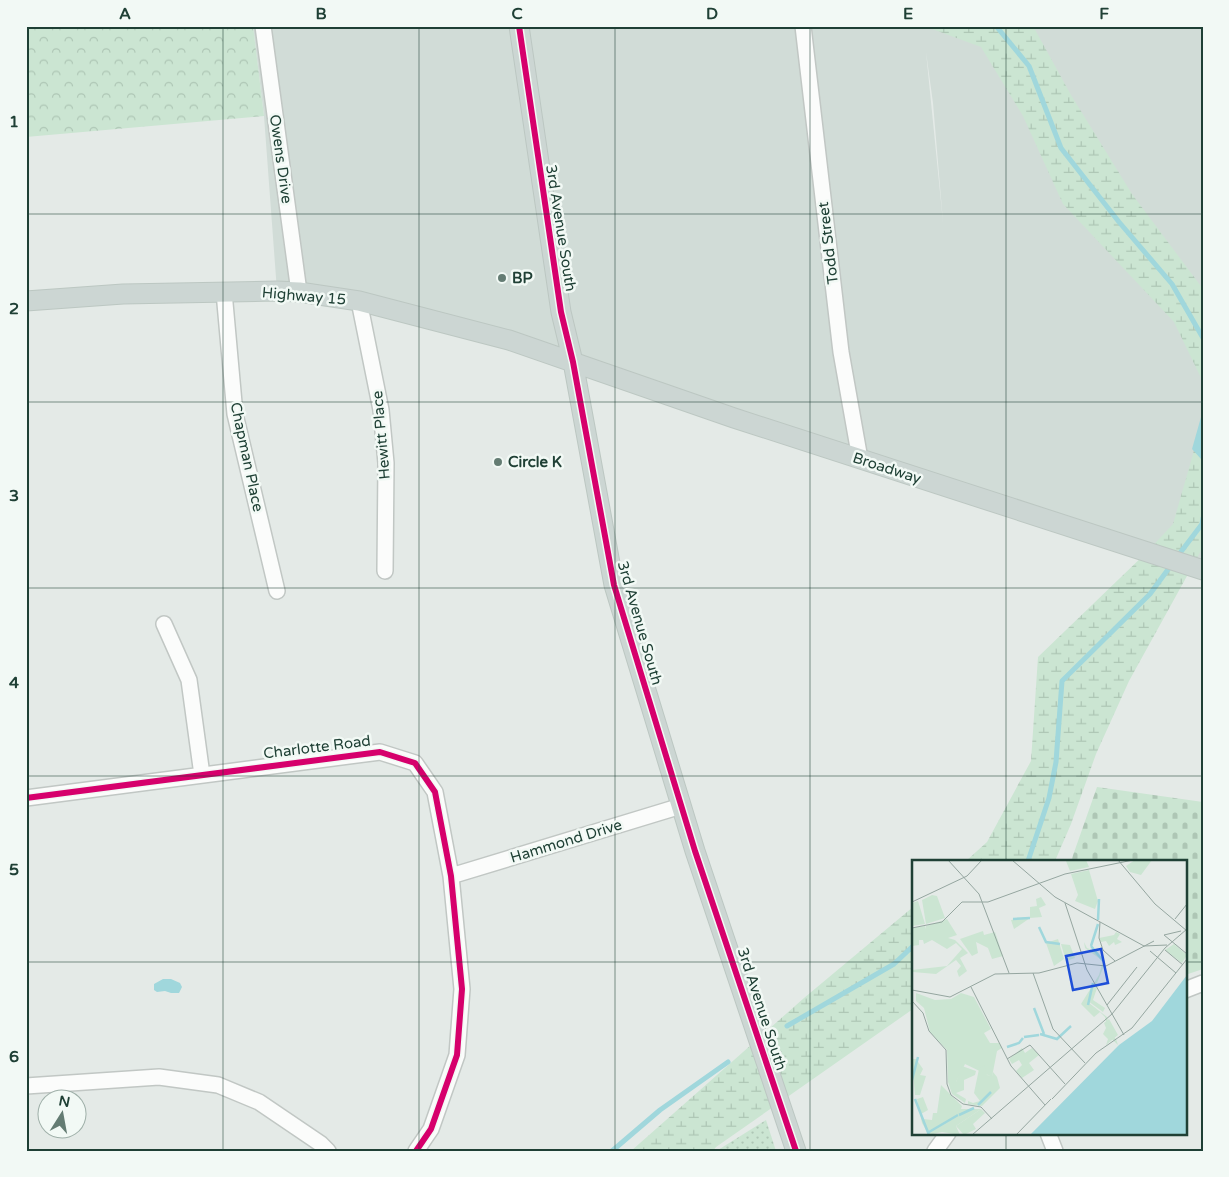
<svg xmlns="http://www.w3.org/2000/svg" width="1229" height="1177" font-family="'Varela Round',sans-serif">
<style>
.built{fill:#d1dcd7;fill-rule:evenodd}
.grass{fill:url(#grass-dots)}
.forest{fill:url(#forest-crowns)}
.wetland{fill:url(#wetland-marsh)}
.cemetery{fill:url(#cemetery-stones)}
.water{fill:#a0d7dc}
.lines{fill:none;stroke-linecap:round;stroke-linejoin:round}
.stream{stroke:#a0d7dc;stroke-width:5}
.minor-casing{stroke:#c1c7c4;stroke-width:18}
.major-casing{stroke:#bcc7c2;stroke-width:21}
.minor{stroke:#fbfcfb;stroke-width:15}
.major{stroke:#ccd6d3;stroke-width:19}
.cycleway-casing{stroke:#f2f9f5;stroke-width:9}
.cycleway{stroke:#d6006c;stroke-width:6}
.grid{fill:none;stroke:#1f4035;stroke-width:1;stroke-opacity:0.55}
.poi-dot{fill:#647c73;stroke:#f2f9f5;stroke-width:2}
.labels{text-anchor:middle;stroke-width:5;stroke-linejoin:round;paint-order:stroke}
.street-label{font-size:15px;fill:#1f4035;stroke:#f2f9f5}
.poi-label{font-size:15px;font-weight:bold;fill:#1f4035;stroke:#f2f9f5;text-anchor:start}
.inset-river{fill:none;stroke:#a0d7dc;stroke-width:2.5}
.inset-road{fill:none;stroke:#95a6a0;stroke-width:1}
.view{fill:#1d4ed8;fill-opacity:0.15;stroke:#1d4ed8;stroke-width:2.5}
.inset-edge{fill:none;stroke:#1f4035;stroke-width:2.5}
.neatline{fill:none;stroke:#1f4035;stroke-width:2}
.grid-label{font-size:16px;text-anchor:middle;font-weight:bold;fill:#1f4035}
</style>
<defs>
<pattern id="grass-dots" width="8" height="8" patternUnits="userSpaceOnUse" patternTransform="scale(1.25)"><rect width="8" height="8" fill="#cbe5d2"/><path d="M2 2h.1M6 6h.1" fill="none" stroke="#aec6b5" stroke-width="1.8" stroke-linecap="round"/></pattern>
<pattern id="forest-crowns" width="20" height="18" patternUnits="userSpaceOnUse" patternTransform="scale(1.25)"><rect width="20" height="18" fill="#cbe5d2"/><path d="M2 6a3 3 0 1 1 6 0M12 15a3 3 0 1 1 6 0" fill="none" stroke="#aec6b5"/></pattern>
<pattern id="wetland-marsh" width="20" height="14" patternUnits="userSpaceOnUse" patternTransform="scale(1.25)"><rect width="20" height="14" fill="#cbe5d2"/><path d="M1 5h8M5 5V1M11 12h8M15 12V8" fill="none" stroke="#aec6b5"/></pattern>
<pattern id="cemetery-stones" width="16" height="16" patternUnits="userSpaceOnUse" patternTransform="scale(1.25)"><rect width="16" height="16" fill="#cbe5d2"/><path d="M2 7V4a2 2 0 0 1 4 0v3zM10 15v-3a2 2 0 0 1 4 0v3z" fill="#aec6b5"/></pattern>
</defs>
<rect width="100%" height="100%" fill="#e4eae7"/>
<path class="built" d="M253,26H1203V570L573,362L277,291L264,116ZM926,52L933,103L943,222Z"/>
<path class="grass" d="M766,1120L776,1151H718V1150Z"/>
<path class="forest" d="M26,26H253L264,116L26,137Z"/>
<path class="wetland" d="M924,26H1033L1071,95L1132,194L1203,289V382L1174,322L1063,204L1023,116L981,47Z
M1203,419V547L1129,681L1096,754L1071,824L1055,861H966L987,842L1031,761L1038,657L1147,552L1173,524Z
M913,907V1009L716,1147L713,1151H631L804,998Z"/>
<path class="cemetery" d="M1097,787L1203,802V969L1185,975V861H1071Z"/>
<path class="water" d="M1203,410V459H1201L1192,449Z
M163,979H171L180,983L182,987L179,993H171L165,991L157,992L154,990V984Z"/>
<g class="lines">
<path class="stream" d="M996,26L1029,66L1061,148L1119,222L1172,284L1203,338
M1177,557L1202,524L1203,518
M1028,861L1049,798L1056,762L1062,681L1150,594L1172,564
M787,1026L894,964L913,946
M612,1151L660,1110L728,1062"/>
<g class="minor-casing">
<path id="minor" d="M263,26L299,292
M803,26L841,352L860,459
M224,292L235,414L277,591
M359,301L381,410L386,463L385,571
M164,624L189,680L202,775
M26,798L380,752L415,763L435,792L451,876L462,989L457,1055L431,1129L416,1151
M451,876L681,806
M1185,990L1203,983
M26,1086L159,1077L218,1085L259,1102L321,1144L328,1151
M1048,1133L1055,1151
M935,1151L948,1133"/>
</g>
<g class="major-casing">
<path id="major" d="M519,26L561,312L573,362L614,585L695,851L796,1151
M26,301L123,294L277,291L299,292L359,301L509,340L734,418L1203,570"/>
</g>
<use href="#minor" class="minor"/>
<use href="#major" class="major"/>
<g class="cycleway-casing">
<path id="cycleway" d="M519,26L561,312L573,362L614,585L695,851L796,1151
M26,798L380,752L415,763L435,792L451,876L462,989L457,1055L431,1129L416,1151"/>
</g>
<use href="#cycleway" class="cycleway"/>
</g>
<path class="grid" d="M223,26V1151M419,26V1151M615,26V1151M810,26V1151M1006,26V861M26,214H1203M26,402H1203M26,588H1203M26,776H1203M26,962H913M1185,962H1203M1006,1133V1151"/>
<g class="poi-dot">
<circle cx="502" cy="278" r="5"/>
<circle cx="498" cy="462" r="5"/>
</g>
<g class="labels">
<g class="street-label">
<text transform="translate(281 159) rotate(82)" y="5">Owens Drive</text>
<text transform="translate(561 228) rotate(81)" y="5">3rd Avenue South</text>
<text transform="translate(828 243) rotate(-97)" y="5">Todd Street</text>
<text transform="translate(304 296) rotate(5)" y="5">Highway 15</text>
<text transform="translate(381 435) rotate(-95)" y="5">Hewitt Place</text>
<text transform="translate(247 457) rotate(78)" y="5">Chapman Place</text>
<text transform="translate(887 468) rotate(18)" y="5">Broadway</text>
<text transform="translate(640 623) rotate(74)" y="5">3rd Avenue South</text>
<text transform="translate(317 747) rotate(-7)" y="5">Charlotte Road</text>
<text transform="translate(566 841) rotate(-17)" y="5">Hammond Drive</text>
<text transform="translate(762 1009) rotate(72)" y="5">3rd Avenue South</text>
</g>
<g class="poi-label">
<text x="512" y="283">BP</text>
<text x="508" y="467">Circle K</text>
</g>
</g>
<g transform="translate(912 860)">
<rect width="275" height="275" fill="#e4eae7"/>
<path d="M262,84L275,95L270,103L253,90ZM182,124L185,128L181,140L193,148L191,152L176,141ZM4,133L23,140L39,139L49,133L62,137L79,169L72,173L78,183H87L90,188L85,191L80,217L53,204L44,222H36L35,190L18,172L12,148L4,141ZM197,159L206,175L194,185L196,179L191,174L194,168L192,163ZM69,249L73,253L61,264L64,269L52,275L44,266Z" fill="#cbe5d2"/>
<path d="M174,0L177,7L158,11L154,1ZM223,0H240L229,15L218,12L214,6ZM177,10L186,41L183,49L163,41L166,35L159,14ZM20,35L25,36L33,58L14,64L10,40ZM129,37L134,45L127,48L130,57L118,58L102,69L99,60L118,57V47L125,46L124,39ZM6,41L13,64L0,66V43ZM35,59L45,75L36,78L43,80L56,93L48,98L55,111L47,117L45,111L49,106L44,100L24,114L1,112L0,125V110L35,106L50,89L44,83L35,89L20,80L12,84L11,80H7V85L0,86V68L13,66L14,69V66ZM71,71L72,75L83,72L91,96L80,99L76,88L64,82L66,93L60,96L48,79ZM204,72L208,74L205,79L210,82L203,85L202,82L197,86L194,81L189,82L187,78L202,75ZM146,79L152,99L142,106L134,83ZM149,84L158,85L163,98L154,101ZM110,188L113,193L120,188L127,195L117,203L122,210L110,218L104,211L110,205L107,200L100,204L97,199ZM0,199H4L11,209L8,215L14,216L8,235H3ZM72,205L75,215L80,216L81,212L85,217L88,228L70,246L56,244V241L61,243L68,241L62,233L67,209ZM50,206L64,211L63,215L52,220V230L44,233L54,239L53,243L40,234L36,222H44ZM29,225L50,246L49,249H69L44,266L48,275L30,272L17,275L10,263L5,239L11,237L16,250L9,254L11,259L20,260L21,253H25Z" fill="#cbe5d2"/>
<path d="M172,82L175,88L183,91L192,100L193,103L177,143L195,157L198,174L204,179L206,185L197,176L193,157L188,152L182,157L169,144L187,115L191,101L173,88Z" fill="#cbe5d2"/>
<path d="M275,115V275H118L207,185L240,161Z" fill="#a0d7dc"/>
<path class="inset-river" d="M101,59L118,58M186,60L187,39M127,67L134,82L148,84M179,86L192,102M179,86L186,64M176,145L181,123M122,148L132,174M128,174L145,179L159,166M112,177L127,175M95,187L107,183L111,178M0,220L6,197M3,239L17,275M66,245L79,232M47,255L62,248M17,272L46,255"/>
<path class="inset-road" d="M36,0L67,34L97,113M100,0L143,37L168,51L232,86L255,85M206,0L243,44L275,71M0,42L55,16L70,0M153,43L175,110L212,175M263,59L275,44M188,62L187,78L191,90L203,101M0,68L30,62L50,42H76L153,14L221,0M252,75L275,94M252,75L269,71M253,90L271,105M238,91L264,113M121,113L141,169L173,203M59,127L99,206L133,245M0,130L38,137L83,114L127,113L165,103L194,106L242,81M0,141L11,153L17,171L34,190L35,224L39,235L51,244L69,247L80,259M195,145L225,107M95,199L118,185L153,224M140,239L184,193L220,168L275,99M60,275L200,154L253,88L275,69M104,275L139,239"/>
<path class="view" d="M189,89L196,123L161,130L154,96Z"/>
<rect width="275" height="275" class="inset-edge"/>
</g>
<rect width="1229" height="1177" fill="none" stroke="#f2f9f5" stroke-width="55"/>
<g transform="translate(62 1114) rotate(11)"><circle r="24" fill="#f2f9f5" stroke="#9eafa8"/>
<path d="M0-4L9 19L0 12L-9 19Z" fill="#647c73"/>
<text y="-8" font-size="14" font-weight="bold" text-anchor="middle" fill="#1f4035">N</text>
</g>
<rect x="28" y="28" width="1174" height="1122" class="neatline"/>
<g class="grid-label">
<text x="125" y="19">A</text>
<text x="321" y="19">B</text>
<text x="517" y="19">C</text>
<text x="712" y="19">D</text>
<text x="908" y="19">E</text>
<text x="1104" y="19">F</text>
<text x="14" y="127">1</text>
<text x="14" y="314">2</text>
<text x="14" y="501">3</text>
<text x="14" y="688">4</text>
<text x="14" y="875">5</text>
<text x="14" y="1062">6</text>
</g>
</svg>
